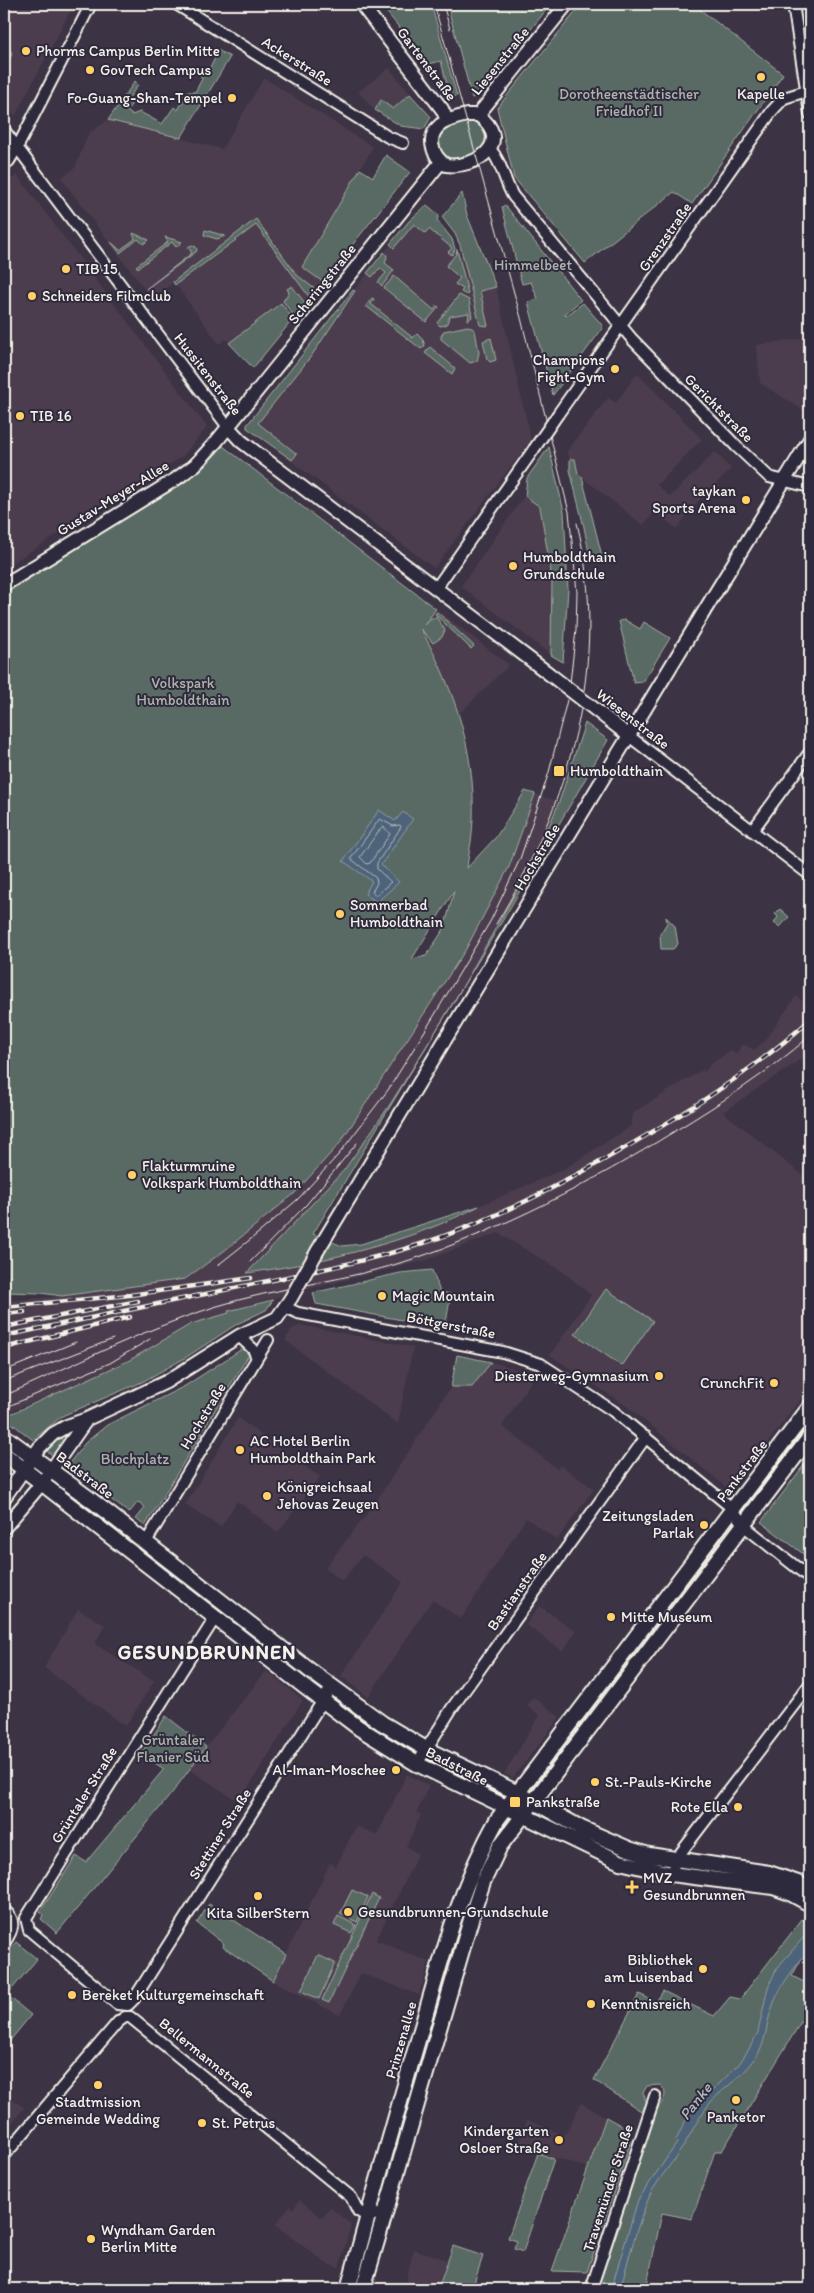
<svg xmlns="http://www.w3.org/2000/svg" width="814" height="2293" font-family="Itim,sans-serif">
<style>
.built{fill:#4c3e4d}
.green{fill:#586a63;stroke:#a6aea6;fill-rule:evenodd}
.water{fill:#4e6479;stroke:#909ca5}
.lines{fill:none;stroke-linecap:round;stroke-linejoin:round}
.shore{stroke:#b2b9bc;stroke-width:1}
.minor-casing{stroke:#f4f1e8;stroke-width:14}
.tertiary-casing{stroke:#f4f1e8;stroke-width:16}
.secondary-casing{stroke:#f4f1e8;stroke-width:18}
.minor{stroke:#2f2a3d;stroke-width:10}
.tertiary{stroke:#2f2a3d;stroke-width:12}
.secondary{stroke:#2f2a3d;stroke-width:14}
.tram{stroke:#f4f1e8;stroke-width:1}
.rail-casing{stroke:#f4f1e8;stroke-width:4.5}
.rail{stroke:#2f2a3d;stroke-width:2.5;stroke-dasharray:8;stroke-linecap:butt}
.minor-bridge-casing{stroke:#f4f1e8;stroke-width:14;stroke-linecap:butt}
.tertiary-bridge-casing{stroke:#f4f1e8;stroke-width:16;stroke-linecap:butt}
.minor-bridge{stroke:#2f2a3d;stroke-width:10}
.tertiary-bridge{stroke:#2f2a3d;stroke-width:12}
.poi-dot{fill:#ffd166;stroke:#2f2a3d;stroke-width:2}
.labels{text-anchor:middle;stroke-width:4;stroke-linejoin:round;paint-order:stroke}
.poi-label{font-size:15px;fill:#f4f1e8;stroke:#2f2a3d;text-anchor:start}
.street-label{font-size:15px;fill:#f4f1e8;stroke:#2f2a3d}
.park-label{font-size:15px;fill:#aeb4ac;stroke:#2f2a3d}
.water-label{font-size:16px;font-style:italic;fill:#b2b9bc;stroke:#2f2a3d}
.district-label{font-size:20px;font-weight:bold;letter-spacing:1px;fill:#f4f1e8;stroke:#2f2a3d}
</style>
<rect width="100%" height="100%" fill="#3c3344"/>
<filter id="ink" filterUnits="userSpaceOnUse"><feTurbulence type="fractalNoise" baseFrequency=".02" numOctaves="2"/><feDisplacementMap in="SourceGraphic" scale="10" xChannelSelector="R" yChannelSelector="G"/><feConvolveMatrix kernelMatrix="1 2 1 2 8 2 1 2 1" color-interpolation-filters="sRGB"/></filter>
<g filter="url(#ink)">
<path class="built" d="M4,4H74L15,116L4,101Z
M389,68L410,94L393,109L381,101L375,110L358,92Z
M264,78L373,147L302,267L323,282L253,368L226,339L219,344L174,282L152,299L61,178L75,168L88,134L108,120L222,149Z
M17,175L207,427L183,456L4,568V184Z
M415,214L496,287L531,440L434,568L247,428V425Z
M810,337V410L808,413L760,383L757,349V345Z
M637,373L702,439L657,485L670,497L715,452L731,469L697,502L677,529L655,512L643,525L578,474L575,459H570L567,451L608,398L616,403Z
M525,495L540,507L549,554L552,578L551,655L461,586Z
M436,609L509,665L459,714L421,629Z
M535,794L559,802L538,853L454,1002L389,1106L344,1170L248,1273L288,1267L347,1254L452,1221L479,1206L564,1169L630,1127L634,1112L702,1070L704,1072L711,1064L731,1050L736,1054L743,1044L754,1050L765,1041L796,996L810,1006V1053L723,1112L810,1181V1387L731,1491L628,1407L550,1355L591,1295L562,1271L498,1233L427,1260L313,1288L229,1310V1313L191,1324L156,1346L101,1375L4,1414V1301L62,1296L185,1279L224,1251L294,1194L340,1143L466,949L509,867Z
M301,1325L413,1347L398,1424L285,1340L292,1329Z
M491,1362L536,1374L502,1426L557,1469L560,1465L594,1489L557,1540L526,1518L461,1619L432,1600L368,1697L341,1676L403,1582L363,1555L342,1581L325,1568L372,1507L451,1387H472Z
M238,1418L320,1477L278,1532L237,1501L221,1527L185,1505Z
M539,1606L576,1631L563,1651L526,1625Z
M78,1609L105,1625L95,1644L154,1681L126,1726L44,1668Z
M266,1671L303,1700L239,1802L189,1769Z
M533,1697L560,1717L513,1778L504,1774L540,1715L527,1706Z
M407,1774L429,1786L417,1812L421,1815L406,1846L418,1854L376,1940L429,1962L426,1972L419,1995L361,1973L340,2015L273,1981L330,1863L336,1867L356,1826L377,1835Z
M4,2092L24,2108L7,2129H4V2133Z
M581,2103L606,2117L588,2168L517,2146L527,2120L565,2135Z
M300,2200L322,2218L331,2208L351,2225L339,2268L327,2264L275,2225L290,2206L293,2209Z
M414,2249L447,2260L438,2289H407V2274Z"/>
<path class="green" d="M380,4H431L457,96L450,97L441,61L429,64Z
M447,4H551L478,95L472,98Z
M582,4H693L783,74L692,204L674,192L585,263L514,178L497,108Z
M4,38L12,54L7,63L4,57Z
M214,48L230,57L181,138L108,120L135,81L138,85L128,99L132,103L127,111L132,115L140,112L162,124L174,107L178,110L183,101L182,95L185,92H195L202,79L200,74L206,76L216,56L211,52Z
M410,94L431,117L424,129L401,126L375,110L381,100L393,109Z
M471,120L480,122L489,137L482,153L451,160L442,156L437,141L445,130Z
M386,155L410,172L323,282L302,267L360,169L373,177Z
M462,193L467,215L496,287L480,291L488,326L480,325L460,245L455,234L442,217Z
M427,205L439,215L437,220L452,239L455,249L452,255L448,252L452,248L429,229L425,233L414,224L394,248L390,244L409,221Z
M505,205L581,300L565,314L566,316L583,303L602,325V329L553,395L528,302L538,299L531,282L522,284L502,207Z
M256,219L297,275L316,290L310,298L256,225L175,285L173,282Z
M205,230L225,236L217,239L204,235Z
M133,233L149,240L143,244L138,239L120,253L111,242L120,250L135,239Z
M165,237L182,242L176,247L172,242L138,268L136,266L168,242Z
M192,245L196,247L197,251L146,289L192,253L188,247Z
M457,249L468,293L467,295L461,292L463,289L455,284L460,278L446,266L456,254Z
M384,252L387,256L385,263L394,270L382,286L378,282L386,273L380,268L372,277L367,273Z
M394,276L434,310L437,306L439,307L426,322L384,288Z
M292,286L305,303L294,316L283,301L289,292L287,289Z
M353,290L355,291L312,355L258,423L297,454L292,460L247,428V425Z
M459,295L469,300L472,317L468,320L469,313L450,316L446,325L440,326L437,323Z
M372,298L374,299L371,304L413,338L417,334L423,340L425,346L421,349L366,306Z
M281,303L293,319L253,368L229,343Z
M468,326L475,330L479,353L477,361L470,363L441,339V336L444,331Z
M491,338L496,360L490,362L487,359L483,341Z
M430,347L455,368L452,374L425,353Z
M223,446L436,609L424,625L431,618H437L445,630L442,637L433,643L421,629C456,692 479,760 472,834C471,845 468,856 467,868L496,837L525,791L535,794L509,867L466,949L340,1143L294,1194L224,1251L185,1279L62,1296L41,1293L4,1292L10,1277L4,1278V594L191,478L206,465ZM454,891L444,929L426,956L412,959Z
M549,447L564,512L568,589L563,662L551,655L552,578L540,507L525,496L527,478Z
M570,459H575L578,474L582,477L602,556L590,558L584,527L570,470Z
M437,612L474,646L471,649L435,614Z
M625,620L640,629L644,622L670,638L643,682L634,683L619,621Z
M585,723L608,740L503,920L313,1234L342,1246L361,1244L479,1206C414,1241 321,1263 247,1273L344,1170L389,1106L454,1002L538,853L559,802Z
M780,909L789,917L780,927L774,923L778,917L775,914Z
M666,917L675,926L678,944L673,949H661L660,934L667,923Z
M432,1270L440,1292L451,1294L445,1328L316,1304L313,1293L400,1273Z
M606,1289L653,1321L622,1366L575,1334Z
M273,1300L266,1310L237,1324L185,1358L142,1382L62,1416L33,1440L4,1417L128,1361L191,1324L229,1313L228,1311Z
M245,1347L250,1353L201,1433L206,1436L205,1438L200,1436L198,1439L203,1442L201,1445L196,1442L145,1526L136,1519L145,1508L143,1505L138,1502L129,1513L67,1466L85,1443L107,1425L185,1386Z
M457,1355L491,1362L472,1387H451Z
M810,1417V1428L762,1489L758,1485Z
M59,1437L65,1442L54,1457L45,1449Z
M810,1457V1559L761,1522Z
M78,1497L133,1540V1542L130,1544L75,1502Z
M715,1544L718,1548L539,1786L536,1784L562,1749L573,1729Z
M157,1558L205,1595L202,1599L154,1562Z
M210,1598L315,1679L311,1684L207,1603Z
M343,1701L387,1734L410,1747L407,1752L374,1732L340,1706Z
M166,1716L206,1747L172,1793L57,1933L41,1919L43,1915L40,1912L76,1856L86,1862L164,1769L141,1754Z
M352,1890L368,1897L357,1922L340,1914Z
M372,1894L379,1898L329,2003L322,2000Z
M209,1904L286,1954L273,1981L223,1947L224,1944L197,1923Z
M463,1910L467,1912L434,2027L428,2025Z
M338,1916L356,1925L351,1933L334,1925Z
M802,1919L810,1924V1949L806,1951L792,1976L810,1985V2007L722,2151H715L692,2219L662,2213L646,2289H594L654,2113C661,2103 671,2095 660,2085L647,2086L643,2093L647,2103L641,2111L594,2080L639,1994L656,2002L663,1991L714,2016L730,1997L740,1999Z
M16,1942L37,1959L7,1995L31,2015L8,2043L4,2040V1957Z
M318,1955L335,1963L319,1999L301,1991Z
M427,2031L433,2033L411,2107L406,2105Z
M403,2116L407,2117L390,2180L384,2178Z
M606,2117L629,2130L624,2138L631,2141L587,2272L552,2271Z
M538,2153L554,2159L523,2252L514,2249L517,2241L508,2238Z
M453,2246L483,2256L472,2289H438Z"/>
<path class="water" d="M379,810L395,821L403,812L413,819L381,865L399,882L377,902L365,894L372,881L343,861Z
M810,1930V1949C797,1964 779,1986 772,2008C766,2023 767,2039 758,2054C747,2074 725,2086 710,2103C699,2116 693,2130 684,2145C674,2162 659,2177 650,2195C637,2225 629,2258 620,2289H611L638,2200L677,2143L676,2140L689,2114L739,2064L749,2049L758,2032L768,1987L777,1968Z"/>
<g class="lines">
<path class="shore" d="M380,819L393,826L400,825L401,827L377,863V869L391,882L376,895L372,892L377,883L376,878L351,859Z
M384,827L390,834L370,863L367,864L360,857L381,828Z"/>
<g class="minor-casing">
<path id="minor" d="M176,4L388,137L403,143
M793,4L810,114
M4,130L228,427
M490,149C502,162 504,181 513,196L632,339L737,447L769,477L810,487
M4,165L9,161L17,148L91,4
M558,414L772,111L784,98L810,90
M437,587L534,449
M629,736L810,875
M752,831L810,752
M285,1307L298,1313L503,1352L541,1364L613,1411L733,1509L743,1525L810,1578
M239,1336L253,1349L257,1358
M146,1542L268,1340
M215,1618L26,1918L29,1930L117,2004L128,2005L134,1999L332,1686
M417,1764L452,1708L646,1437
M671,1874L676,1859L810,1684
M4,1910C17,1920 13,1931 4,1943
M4,2156L118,2022L125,2017H130L351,2197L358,2211L368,2217L385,2211
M591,2289L655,2096"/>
</g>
<g class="tertiary-casing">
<path id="tertiary" d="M361,4L442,109L447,120
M467,115H478C514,141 478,169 446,165C432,156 426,137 440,125C448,119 458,117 467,115Z
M478,115L567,4
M228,427L241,441L548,673
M4,585L176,479L195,465L216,442L441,162
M588,704L629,736
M318,1250L714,595L810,439
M4,1498L39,1448L53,1434L67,1426L87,1419L166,1382L239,1336L277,1318L291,1298
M4,1528L42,1483L87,1419"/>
</g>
<g class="secondary-casing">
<path id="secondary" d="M4,1436L90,1499L308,1669L382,1723L426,1749L518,1793L583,1829L629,1849L649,1855L769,1873L798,1883L810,1890
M4,1454L310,1691L359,1728L417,1764L620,1862L671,1874L773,1887L790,1893L810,1904
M348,2289C372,2200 397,2111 423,2023C443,1953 461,1884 497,1820L810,1407
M363,2289L474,1909L483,1882L500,1846L810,1437"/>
</g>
<use href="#minor" class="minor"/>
<use href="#tertiary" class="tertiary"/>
<use href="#secondary" class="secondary"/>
<path class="tram" d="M443,4L450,29
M496,924C569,805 611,661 577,523
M250,1262L306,1205L357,1143
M218,1265L261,1231L298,1199L339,1154L388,1090L434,1016L491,920L520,859L549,772L569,692L576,630L577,592L569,512L521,318L434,4
M4,1371L76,1342
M4,1381L113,1339
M4,1396C73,1365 142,1330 214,1307C278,1287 346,1281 410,1260C504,1229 591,1183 675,1131C722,1102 769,1072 810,1036
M4,1408L110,1363L150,1339"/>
<g class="rail-casing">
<path id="rail" d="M4,1307L130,1295L251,1278
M4,1314L24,1312
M4,1327L138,1301
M4,1336C90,1318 177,1300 263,1282C315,1271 367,1261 418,1245C487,1223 551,1190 614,1154C683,1115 750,1073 810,1020
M4,1348L130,1317"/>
</g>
<use href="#rail" class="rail"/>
<g class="minor-bridge-casing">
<path id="minor-bridge" d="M534,449L558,414"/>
</g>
<g class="tertiary-bridge-casing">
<path id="tertiary-bridge" d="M548,673L588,704
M291,1298L318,1250"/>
</g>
<use href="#minor-bridge" class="minor-bridge"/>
<use href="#tertiary-bridge" class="tertiary-bridge"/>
</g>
</g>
<g class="poi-dot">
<circle cx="26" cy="51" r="5"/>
<circle cx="90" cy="70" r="5"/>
<circle cx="761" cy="77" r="5"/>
<circle cx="232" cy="98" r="5"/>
<circle cx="66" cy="269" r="5"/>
<circle cx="32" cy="296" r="5"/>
<circle cx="615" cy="369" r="5"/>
<circle cx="20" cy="416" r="5"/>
<circle cx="746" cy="500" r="5"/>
<circle cx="513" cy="566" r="5"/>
<rect x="553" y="765" width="12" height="12" rx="2.5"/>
<circle cx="340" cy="914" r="5"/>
<circle cx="132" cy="1175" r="5"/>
<circle cx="382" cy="1296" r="5"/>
<circle cx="659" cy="1376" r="5"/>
<circle cx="774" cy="1383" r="5"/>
<circle cx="240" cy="1450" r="5"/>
<circle cx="267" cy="1496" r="5"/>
<circle cx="704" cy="1525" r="5"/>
<circle cx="611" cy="1617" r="5"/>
<circle cx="396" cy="1770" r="5"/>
<circle cx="595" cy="1782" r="5"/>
<rect x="509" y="1796" width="12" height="12" rx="2.5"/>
<circle cx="738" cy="1807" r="5"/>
<path d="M629.5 1879.5h5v5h5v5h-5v5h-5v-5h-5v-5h5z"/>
<circle cx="258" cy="1896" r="5"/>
<circle cx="348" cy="1912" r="5"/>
<circle cx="703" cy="1969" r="5"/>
<circle cx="72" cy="1995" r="5"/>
<circle cx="591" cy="2004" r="5"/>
<circle cx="98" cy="2085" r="5"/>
<circle cx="736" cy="2100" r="5"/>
<circle cx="202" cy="2123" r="5"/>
<circle cx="559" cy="2140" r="5"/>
<circle cx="91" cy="2239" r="5"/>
</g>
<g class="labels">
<g class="poi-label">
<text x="36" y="56">Phorms Campus Berlin Mitte</text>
<text x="100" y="75">GovTech Campus</text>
<text x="761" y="99" text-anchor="middle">Kapelle</text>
<text x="222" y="103" text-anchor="end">Fo-Guang-Shan-Tempel</text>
<text x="76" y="274">TIB 15</text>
<text x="42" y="301">Schneiders Filmclub</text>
<text x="605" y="365" text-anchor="end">Champions<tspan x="605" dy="17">Fight-Gym</tspan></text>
<text x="30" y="421">TIB 16</text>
<text x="736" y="496" text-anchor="end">taykan<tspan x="736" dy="17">Sports Arena</tspan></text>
<text x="523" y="562">Humboldthain<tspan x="523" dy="17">Grundschule</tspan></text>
<text x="570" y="776">Humboldthain</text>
<text x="350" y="910">Sommerbad<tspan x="350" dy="17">Humboldthain</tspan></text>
<text x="142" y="1171">Flakturmruine<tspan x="142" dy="17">Volkspark Humboldthain</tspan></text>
<text x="392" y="1301">Magic Mountain</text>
<text x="649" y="1381" text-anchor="end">Diesterweg-Gymnasium</text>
<text x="764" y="1388" text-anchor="end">CrunchFit</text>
<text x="250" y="1446">AC Hotel Berlin<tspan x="250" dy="17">Humboldthain Park</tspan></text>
<text x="277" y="1492">Königreichsaal<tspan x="277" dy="17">Jehovas Zeugen</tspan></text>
<text x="694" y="1521" text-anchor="end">Zeitungsladen<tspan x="694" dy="17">Parlak</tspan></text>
<text x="621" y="1622">Mitte Museum</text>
<text x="386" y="1775" text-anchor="end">Al-Iman-Moschee</text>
<text x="605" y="1787">St.-Pauls-Kirche</text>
<text x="526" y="1807">Pankstraße</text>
<text x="728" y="1812" text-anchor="end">Rote Ella</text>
<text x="643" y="1883">MVZ<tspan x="643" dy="17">Gesundbrunnen</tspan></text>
<text x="358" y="1917">Gesundbrunnen-Grundschule</text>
<text x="258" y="1918" text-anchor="middle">Kita SilberStern</text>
<text x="693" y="1965" text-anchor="end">Bibliothek<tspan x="693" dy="17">am Luisenbad</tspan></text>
<text x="82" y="2000">Bereket Kulturgemeinschaft</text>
<text x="601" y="2009">Kenntnisreich</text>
<text x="98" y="2107" text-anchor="middle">Stadtmission<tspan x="98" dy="17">Gemeinde Wedding</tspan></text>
<text x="736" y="2122" text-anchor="middle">Panketor</text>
<text x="212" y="2128">St. Petrus</text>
<text x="549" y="2136" text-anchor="end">Kindergarten<tspan x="549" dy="17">Osloer Straße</tspan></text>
<text x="101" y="2235">Wyndham Garden<tspan x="101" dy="17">Berlin Mitte</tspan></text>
</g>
<g class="street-label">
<text transform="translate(297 61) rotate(32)" y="5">Ackerstraße</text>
<text transform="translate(500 61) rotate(-51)" y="5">Liesenstraße</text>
<text transform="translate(427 64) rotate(53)" y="5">Gartenstraße</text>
<text transform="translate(665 237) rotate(-55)" y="5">Grenzstraße</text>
<text transform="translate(322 284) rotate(-51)" y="5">Scheringstraße</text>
<text transform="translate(208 374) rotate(52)" y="5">Hussitenstraße</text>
<text transform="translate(719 408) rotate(45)" y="5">Gerichtstraße</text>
<text transform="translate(113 498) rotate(-32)" y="5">Gustav-Meyer-Allee</text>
<text transform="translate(633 719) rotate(38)" y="5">Wiesenstraße</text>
<text transform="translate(537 857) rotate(-59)" y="5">Hochstraße</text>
<text transform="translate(451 1325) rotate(11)" y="5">Böttgerstraße</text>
<text transform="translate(203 1416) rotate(-59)" y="5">Hochstraße</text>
<text transform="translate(742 1471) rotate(-53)" y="5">Pankstraße</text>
<text transform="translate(85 1475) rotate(37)" y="5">Badstraße</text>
<text transform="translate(517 1591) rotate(-55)" y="5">Bastianstraße</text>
<text transform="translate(457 1766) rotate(27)" y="5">Badstraße</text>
<text transform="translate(84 1795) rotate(-58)" y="5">Grüntaler Straße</text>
<text transform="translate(220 1834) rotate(-58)" y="5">Stettiner Straße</text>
<text transform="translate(401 2040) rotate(-74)" y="5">Prinzenallee</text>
<text transform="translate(207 2058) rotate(39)" y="5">Bellermannstraße</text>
<text transform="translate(608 2188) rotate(-72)" y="5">Travemünder Straße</text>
</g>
<g class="park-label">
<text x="629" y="99">Dorotheenstädtischer<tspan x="629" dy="17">Friedhof II</tspan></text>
<text x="533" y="270">Himmelbeet</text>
<text x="183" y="688">Volkspark<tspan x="183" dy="17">Humboldthain</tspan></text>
<text x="135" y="1464">Blochplatz</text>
<text x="173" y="1745">Grüntaler<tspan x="173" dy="17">Flanier Süd</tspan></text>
</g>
<g class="water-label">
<text transform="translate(695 2101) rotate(-52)" y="6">Panke</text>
</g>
<g class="district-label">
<text x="207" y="1659">GESUNDBRUNNEN</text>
</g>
</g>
<rect width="814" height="2293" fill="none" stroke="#2f2a3d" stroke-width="20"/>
<rect x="10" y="10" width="794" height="2273" fill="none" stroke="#f4f1e8" stroke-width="2" filter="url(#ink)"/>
</svg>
